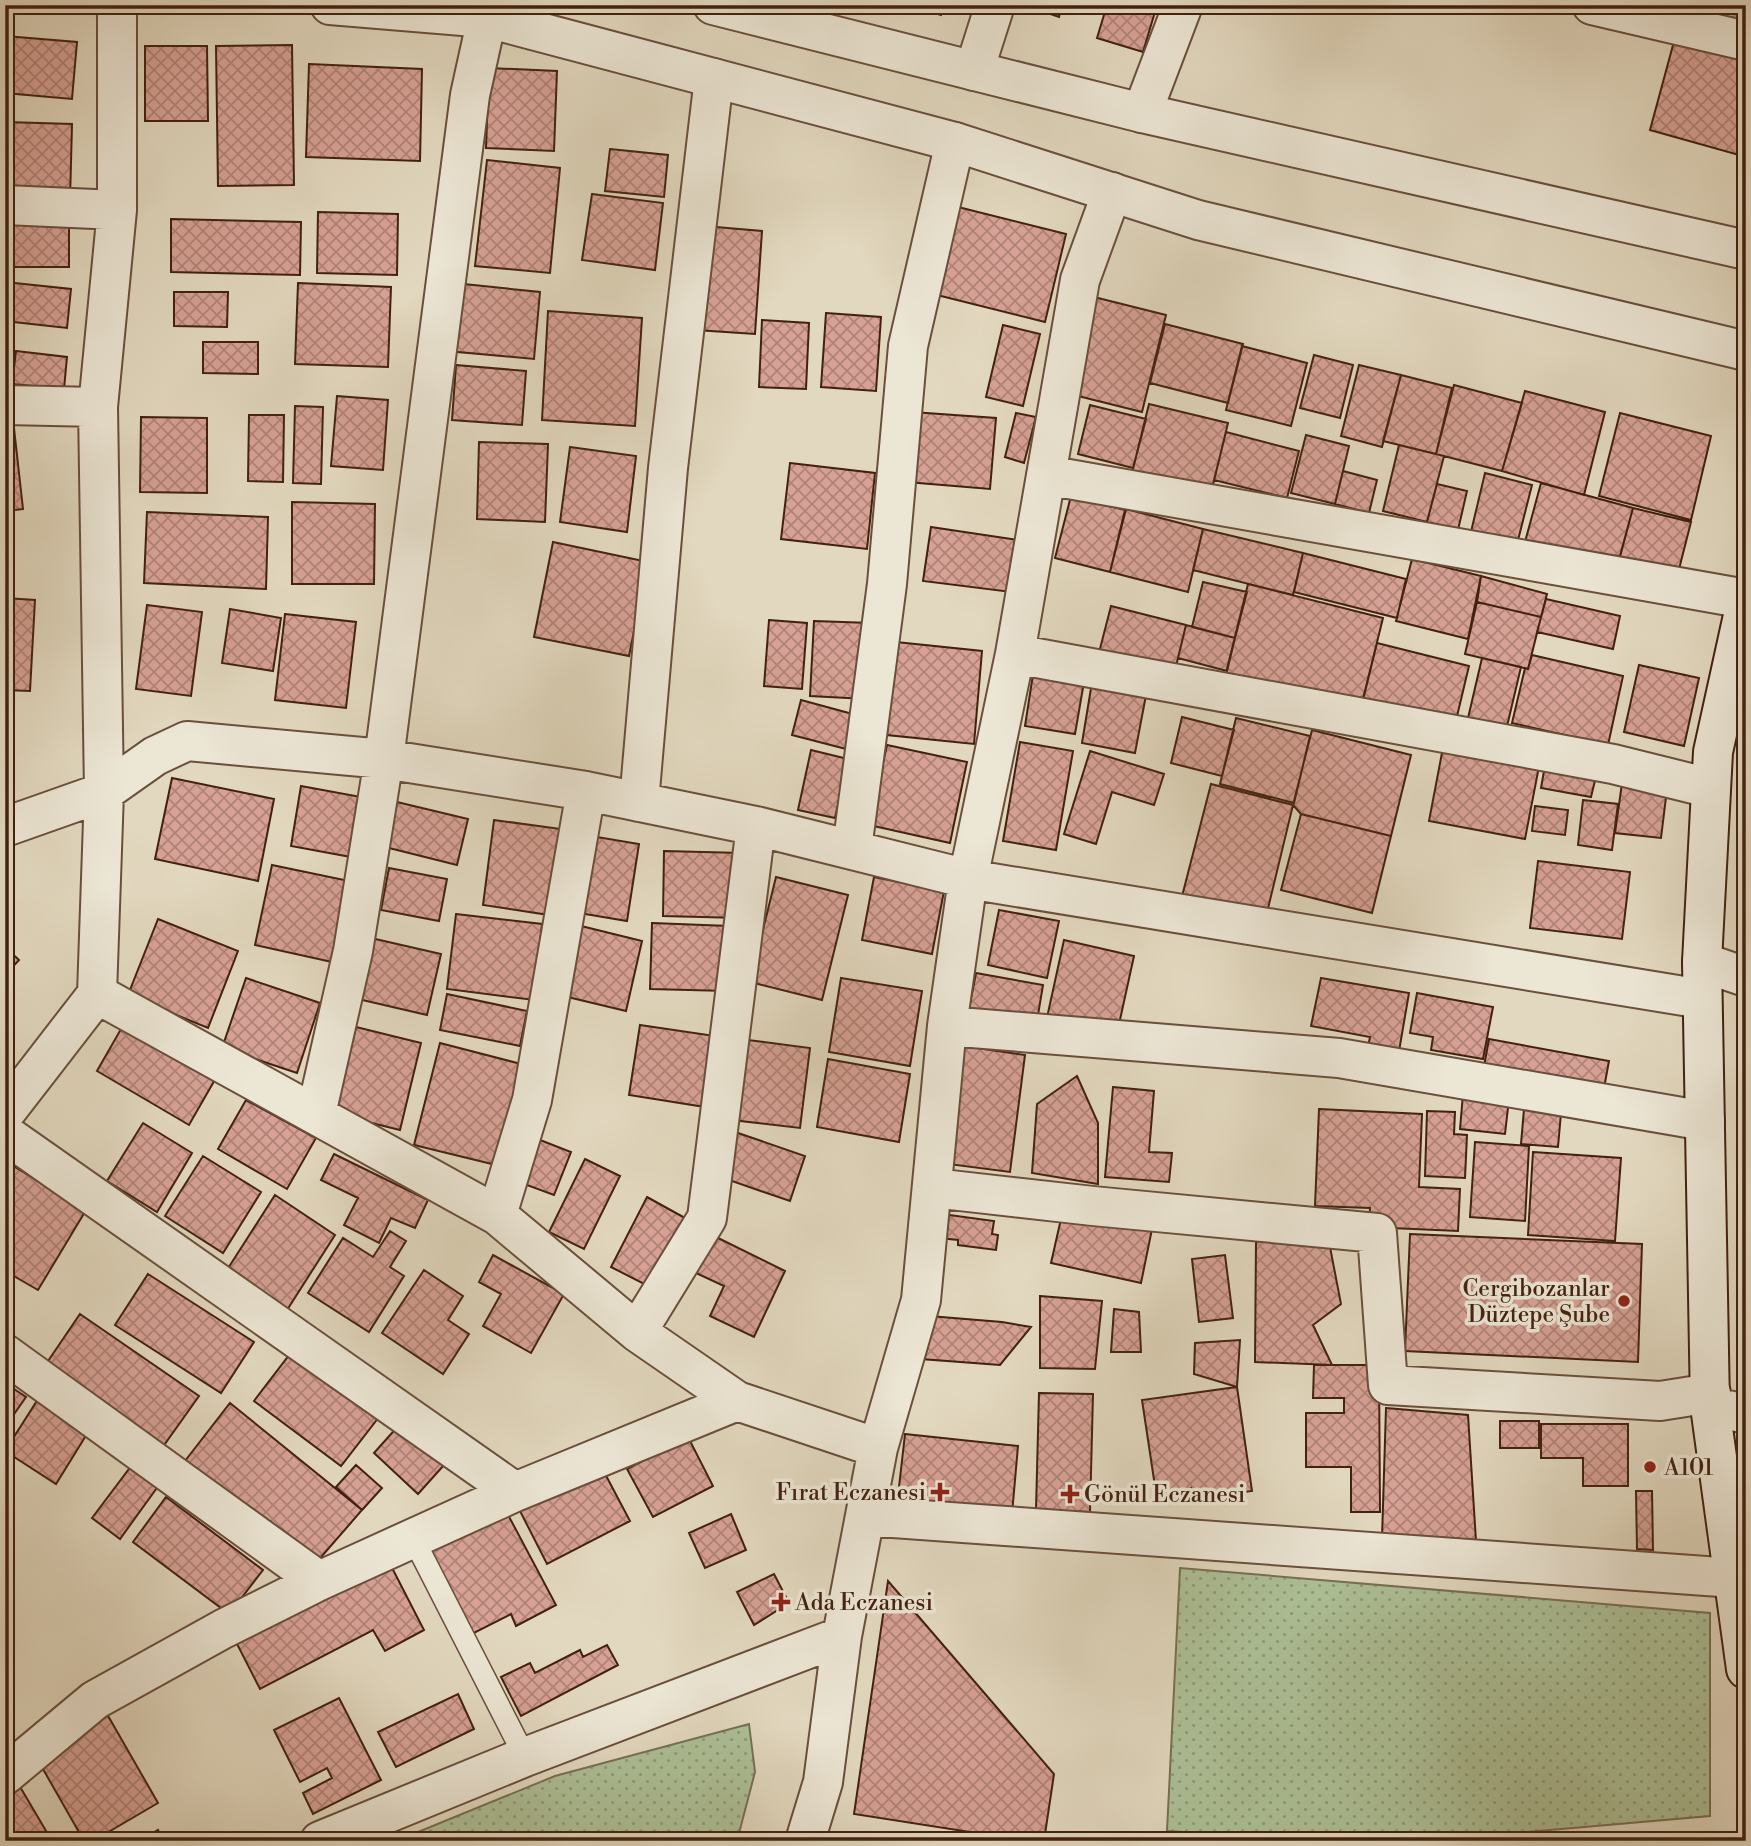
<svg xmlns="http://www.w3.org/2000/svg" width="1751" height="1846" font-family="'Libre Bodoni',serif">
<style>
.grass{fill:url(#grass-dots);stroke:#787054;stroke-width:2}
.building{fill:url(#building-cross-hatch);stroke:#422110;stroke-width:2}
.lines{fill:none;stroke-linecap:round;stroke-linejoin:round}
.service-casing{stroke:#6a4f3c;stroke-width:24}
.minor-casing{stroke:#6a4f3c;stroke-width:42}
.tertiary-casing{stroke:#6a4f3c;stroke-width:42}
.secondary-casing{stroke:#422110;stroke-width:42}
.service{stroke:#ece6d5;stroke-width:21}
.minor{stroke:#ece6d5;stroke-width:38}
.tertiary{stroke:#ece6d5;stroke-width:38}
.secondary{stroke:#ece6d5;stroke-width:38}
.poi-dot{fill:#8f2418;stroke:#ece6d5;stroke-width:2.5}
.labels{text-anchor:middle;stroke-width:7;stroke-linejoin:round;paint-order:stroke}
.poi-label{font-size:23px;fill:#422110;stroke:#ece6d5;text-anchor:start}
</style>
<defs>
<pattern id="grass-dots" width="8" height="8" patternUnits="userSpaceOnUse" patternTransform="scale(1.75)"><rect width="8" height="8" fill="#adc097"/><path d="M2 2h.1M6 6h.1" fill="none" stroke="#8e9c7a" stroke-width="1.8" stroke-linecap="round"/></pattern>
<pattern id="building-cross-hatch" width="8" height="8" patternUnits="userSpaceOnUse" patternTransform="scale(1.75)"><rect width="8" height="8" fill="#d7a195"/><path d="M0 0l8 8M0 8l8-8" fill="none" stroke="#b08378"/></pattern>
</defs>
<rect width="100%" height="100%" fill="#e2d8bf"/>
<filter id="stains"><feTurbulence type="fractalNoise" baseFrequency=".00286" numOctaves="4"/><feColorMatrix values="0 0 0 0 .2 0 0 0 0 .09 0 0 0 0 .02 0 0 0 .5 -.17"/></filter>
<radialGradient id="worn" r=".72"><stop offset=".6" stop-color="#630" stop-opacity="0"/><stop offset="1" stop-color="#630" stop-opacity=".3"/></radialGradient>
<path class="grass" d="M1180,1568L1710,1613V1816L1424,1841H1319L1167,1831Z
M749,1724L755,1772L737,1841H396L555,1776Z"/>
<path class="building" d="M909,5H944L941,15Z
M944,5H973L970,14Z
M1024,5H1062L1059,17Z
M1107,5H1157L1143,52L1097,38Z
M1704,5H1746V30L1700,18Z
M1676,34L1746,53V157L1650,130Z
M5,36L77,42L72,99L5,93Z
M292,45L294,185L218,186L216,46Z
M145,46H207L208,121H145Z
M309,64L422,69L420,161L306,157Z
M489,68L557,71L554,151L486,148Z
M5,122L72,124L70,201L5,199Z
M610,149L668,155L664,197L605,191Z
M487,160L560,168L550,273L475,266Z
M592,194L663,203L655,270L582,260Z
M958,207L1066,234L1045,322L937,295Z
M318,212L398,214L397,275L317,273Z
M171,219L301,222L300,275L171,272Z
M5,221H69V267H5Z
M704,226L762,231L755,334L696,330Z
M5,282L71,289L67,328L5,321Z
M298,283L391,287L388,367L295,364Z
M454,283L540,292L534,359L447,351Z
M174,292H228L227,327L174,326Z
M1094,297L1166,315L1142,412L1070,394Z
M548,311L642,318L635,426L542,420Z
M826,313L881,317L876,391L821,387Z
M762,320L809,323L806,389L759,387Z
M1165,324L1243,344L1228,403L1150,383Z
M1003,325L1040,334L1023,406L986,397Z
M203,342H258V374L203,373Z
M1242,346L1307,363L1291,426L1226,410Z
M16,351L67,357L64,389L12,384Z
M1314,355L1353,365L1340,418L1300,408Z
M456,365L526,371L522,425L452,420Z
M1359,365L1401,375L1382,447L1341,436Z
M1401,375L1452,388L1436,454L1383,441Z
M1454,385L1522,403L1502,471L1436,454Z
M1525,391L1605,412L1584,495L1502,471Z
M337,396L388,400L383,470L331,466Z
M1149,404L1228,423L1211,493L1132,473Z
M1090,405L1146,419L1133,468L1078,454Z
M295,406L323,407L321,484L293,483Z
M912,412L996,418L990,489L907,482Z
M1016,413L1036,417L1024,463L1005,457Z
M1620,413L1711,436L1691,520L1599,496Z
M249,415H284L283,482L248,481Z
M141,417L207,418V493L140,492Z
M13,419L23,509L5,511V420Z
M1226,432L1299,451L1287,498L1214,480Z
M1306,435L1349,446L1335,504L1291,493Z
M479,442L548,444L545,522L477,519Z
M1399,445L1444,456L1427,522L1383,511Z
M570,447L636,456L627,532L560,522Z
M790,463L875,473L867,549L781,539Z
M1343,471L1377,480L1369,513L1335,504Z
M1485,473L1532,485L1516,548L1470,536Z
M1541,483L1633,508L1617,567L1525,542Z
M1437,484L1467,491L1458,530L1427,522Z
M1071,496L1125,510L1110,572L1055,558Z
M292,502L375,504L374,584H292Z
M1633,508L1691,522L1676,581L1617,568Z
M1126,509L1203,529L1188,592L1110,572Z
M147,512L268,517L266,589L144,583Z
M931,527L1018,540L1011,592L923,581Z
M1203,529L1303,553L1293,595L1193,570Z
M553,542L648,562L629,656L534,637Z
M1303,553L1406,579L1397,618L1294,592Z
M1412,559L1481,576L1468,639L1396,621Z
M1481,576L1547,594L1541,617L1477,602Z
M1203,582L1247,592L1235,638L1192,627Z
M1248,584L1383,618L1360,711L1225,677Z
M5,598L35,600L30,691L5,690Z
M1546,599L1620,616L1613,649L1537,632Z
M1477,602L1541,617L1528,669L1465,654Z
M147,605L202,612L191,696L136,689Z
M1111,606L1186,625L1169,695L1093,676Z
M230,609L281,618L273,671L222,663Z
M285,614L356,622L346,708L275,700Z
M769,620L807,623L802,689L764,686Z
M814,621L870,623L866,699L810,696Z
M1186,625L1235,638L1227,671L1178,658Z
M896,642L982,651L974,744L887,735Z
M1377,643L1469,666L1453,733L1361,708Z
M1532,655L1623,676L1608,745L1512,723L1525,668L1528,669Z
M1482,658L1521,667L1504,739L1465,731Z
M1639,665L1699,678L1684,746L1624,732Z
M1034,668L1085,676L1075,734L1025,726Z
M1093,676L1147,690L1135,753L1082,743Z
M801,700L860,716L850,750L792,735Z
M1182,717L1234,730L1222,776L1171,763Z
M1236,718L1310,736L1294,803L1220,784Z
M1312,730L1411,755L1391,836L1301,814L1293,805Z
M1445,737L1541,756L1525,839L1429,821Z
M1020,742L1073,751L1056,850L1003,841Z
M887,745L967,762L950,843L869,825Z
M811,750L848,759L835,818L798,810Z
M1090,751L1164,774L1154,805L1112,792L1096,844L1064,834Z
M1547,754L1599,764L1591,797L1541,788Z
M1623,776L1668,781L1661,838L1615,833Z
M172,778L274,799L258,881L155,859Z
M1211,784L1293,805L1264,925L1180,904Z
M301,786L361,797L351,857L291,846Z
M1583,800L1618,804L1612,850L1578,845Z
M397,802L468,819L457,865L385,847Z
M1535,806L1568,810L1565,835L1532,831Z
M1301,814L1391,836L1372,913L1281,890Z
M494,820L561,829L549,915L483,905Z
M585,835L639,844L627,921L573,912Z
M664,851L742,853L740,918L663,916Z
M1538,861L1630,872L1622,939L1530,928Z
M272,865L349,881L332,962L255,945Z
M389,868L447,879L439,921L381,910Z
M776,877L848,895L822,1000L750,982Z
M874,877L944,891L932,954L862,940Z
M999,910L1059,921L1047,978L988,965Z
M456,914L542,924L534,1000L447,989Z
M158,919L238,951L208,1028L128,995Z
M652,923L729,926L727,991L650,989Z
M573,924L642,941L626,1011L555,994Z
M371,938L441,954L427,1015L358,999Z
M1064,940L1134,956L1116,1038L1046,1022Z
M5,947L19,960L5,975Z
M976,973L1043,985L1036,1027L968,1014Z
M246,978L320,1003L297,1073L222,1048Z
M841,978L922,991L910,1066L829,1052Z
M1321,978L1409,993L1398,1057L1367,1052L1370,1037L1311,1026Z
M1417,993L1493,1007L1483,1059L1431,1050L1433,1037L1410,1033Z
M447,994L527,1011L520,1046L440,1030Z
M125,1022L217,1076L189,1125L97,1071Z
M640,1025L715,1036L705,1107L629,1095Z
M356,1027L421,1043L400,1130L335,1114Z
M740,1039L810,1048L800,1128L732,1120Z
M1489,1039L1609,1061L1602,1099L1482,1077Z
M440,1043L521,1064L496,1165L414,1145Z
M963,1046L1025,1055L1010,1172L948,1164Z
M828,1059L910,1074L899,1142L817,1127Z
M1077,1076L1098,1123V1184L1032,1173L1037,1104Z
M1113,1087L1154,1091L1149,1152L1172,1153L1169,1182L1105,1177Z
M1463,1094L1509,1099L1505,1134L1460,1129Z
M246,1100L316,1138L287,1189L218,1149Z
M1319,1109L1422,1114L1419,1187L1460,1189L1458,1231L1369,1227L1370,1208L1315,1206Z
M1524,1109L1561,1113L1558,1147L1521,1144Z
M1427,1111L1455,1112L1454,1134L1467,1135L1465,1178L1425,1176Z
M143,1123L192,1153L157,1212L107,1181Z
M738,1133L805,1156L790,1201L723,1178Z
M540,1140L571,1152L554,1195L524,1184Z
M1475,1142L1529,1146L1525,1221L1470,1217Z
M1533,1152L1621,1158L1615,1241L1528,1235Z
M334,1154L428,1200L415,1228L391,1218L379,1243L344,1225L358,1198L321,1180Z
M203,1156L261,1192L223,1253L165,1216Z
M585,1159L620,1176L584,1249L549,1232Z
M5,1161L86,1210L38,1290L5,1271Z
M275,1195L335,1235L287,1310L227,1270Z
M647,1197L685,1218L650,1287L611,1267Z
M1063,1210L1152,1229L1141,1283L1051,1263Z
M942,1214L994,1221L992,1234L998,1235L996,1250L958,1245V1240L940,1238Z
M390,1231L406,1241L390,1267L404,1276L369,1332L308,1293L343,1238L373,1257Z
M1410,1234L1642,1244L1638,1362L1405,1351Z
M714,1236L785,1271L754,1337L710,1316L724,1286L696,1273Z
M1256,1241L1330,1247L1341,1304L1313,1325L1332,1365L1255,1362Z
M493,1255L564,1294L531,1353L483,1326L501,1294L479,1282Z
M1225,1255L1233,1318L1199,1322L1192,1259Z
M424,1270L463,1296L448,1320L469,1334L443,1374L382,1333Z
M148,1274L254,1342L221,1393L115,1325Z
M1040,1296L1102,1301L1095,1369L1040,1368Z
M1114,1309L1139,1312L1141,1352H1111Z
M80,1314L199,1396L162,1448L44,1367Z
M929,1316L1002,1322L1031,1327L1000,1365L921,1359Z
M1240,1340L1237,1387L1194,1374L1195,1343Z
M293,1350L379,1417L341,1466L254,1401Z
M1314,1365H1379L1380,1512H1351V1467H1306V1413H1344V1398H1313Z
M5,1383L26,1397L5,1427Z
M1237,1387L1252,1491L1192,1499L1191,1488L1156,1493L1142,1400Z
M1039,1393L1093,1394L1090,1512L1036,1510Z
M40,1396L90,1429L56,1484L5,1451Z
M230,1403L362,1510L316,1563L185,1461Z
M1386,1408L1468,1415L1476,1541L1382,1538Z
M1500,1421H1539V1448H1500Z
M400,1424L444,1465L418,1494L374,1453Z
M1541,1424H1628V1486H1583V1458H1541Z
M905,1434L1018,1446L1012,1514L898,1496Z
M688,1437L713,1486L653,1517L627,1469Z
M132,1465L159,1485L120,1539L92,1518Z
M356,1465L382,1488L362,1510L336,1487Z
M602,1468L630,1521L547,1564L520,1511Z
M1636,1491H1652L1653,1550L1637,1549Z
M166,1497L263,1570L229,1614L133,1542Z
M506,1511L556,1605L516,1626L511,1614L470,1635L427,1552Z
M731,1514L746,1550L705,1568L689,1533Z
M389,1562L424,1630L385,1651L373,1630L260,1689L236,1642Z
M774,1574L789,1603L754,1625L737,1592Z
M888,1581L1054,1774L1044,1841H1028L854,1814Z
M607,1645L618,1665L521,1716L501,1677L530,1663L535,1673L580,1650L583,1657Z
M458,1694L474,1729L396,1767L378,1732Z
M339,1698L381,1780L313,1814L303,1793L332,1778L327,1768L300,1782L274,1730Z
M107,1714L158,1803L93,1841H84L35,1755Z
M16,1780L52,1841H5V1792Z
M158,1830L163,1841H139Z"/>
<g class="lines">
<g class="service-casing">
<path id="service" d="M413,1538L525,1757"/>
</g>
<g class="minor-casing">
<path id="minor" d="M1592,5L1746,41
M974,71L995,5
M1142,113L1183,5
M5,205L117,210
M5,405L98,407
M1046,475L1746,599
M1015,654L1613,764L1710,788
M639,802L668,468L714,78
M5,827L104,792L155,756L187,741L384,759L586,791L756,826L968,879L1702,999
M852,849L887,584L908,346L955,142
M1702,962L1746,977
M97,994L497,1215L637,1332L737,1401L878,1448
M947,1026L1339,1058L1705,1121
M5,1113L97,994L104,792L98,407L117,210V5
M316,1114L353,951L384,759L470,95L487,18
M5,1134L515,1492
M933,1188L1093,1206L1377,1233L1388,1385L1660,1401L1711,1393
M497,1215L532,1100L586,791
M637,1332L707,1218L756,826
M5,1354L319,1581
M1710,1406L1746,1414
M865,1516L1734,1578
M5,1775L95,1700L223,1629L319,1581L515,1492L737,1401
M320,1841L525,1757L842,1636
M805,1841L823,1782L842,1636L878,1448L921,1300L947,1026L968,879L1015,654L1080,280L1112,192"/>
</g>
<g class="tertiary-casing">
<path id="tertiary" d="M330,5L487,18L955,142L1198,220L1746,351
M713,5L1142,113L1746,250"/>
</g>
<g class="secondary-casing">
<path id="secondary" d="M1746,602L1713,752L1702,962L1710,1406L1746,1669"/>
</g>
<use href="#service" class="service"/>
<use href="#minor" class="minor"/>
<use href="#tertiary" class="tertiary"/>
<use href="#secondary" class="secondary"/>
</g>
<g class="poi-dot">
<circle cx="1624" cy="1301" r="7"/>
<circle cx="1650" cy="1467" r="7"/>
<path d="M936.5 1481.5h7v7h7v7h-7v7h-7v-7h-7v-7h7z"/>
<path d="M1066.5 1483.5h7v7h7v7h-7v7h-7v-7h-7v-7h7z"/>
<path d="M777.5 1591.5h7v7h7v7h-7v7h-7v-7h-7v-7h7z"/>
</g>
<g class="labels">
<g class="poi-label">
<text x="1610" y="1296" text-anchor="end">Cergibozanlar<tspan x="1610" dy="26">Düztepe Şube</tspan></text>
<text x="1664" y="1475">A101</text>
<text x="926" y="1500" text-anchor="end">Fırat Eczanesi</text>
<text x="1084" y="1502">Gönül Eczanesi</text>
<text x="795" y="1610">Ada Eczanesi</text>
</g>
</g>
<rect width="1751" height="1846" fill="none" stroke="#e2d8bf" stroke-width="28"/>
<rect x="7" y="7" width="1737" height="1832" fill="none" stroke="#422110" stroke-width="3.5"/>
<rect x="14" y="14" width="1723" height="1818" fill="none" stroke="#422110" stroke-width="2"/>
<rect width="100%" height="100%" filter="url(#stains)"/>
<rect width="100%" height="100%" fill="url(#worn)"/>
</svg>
